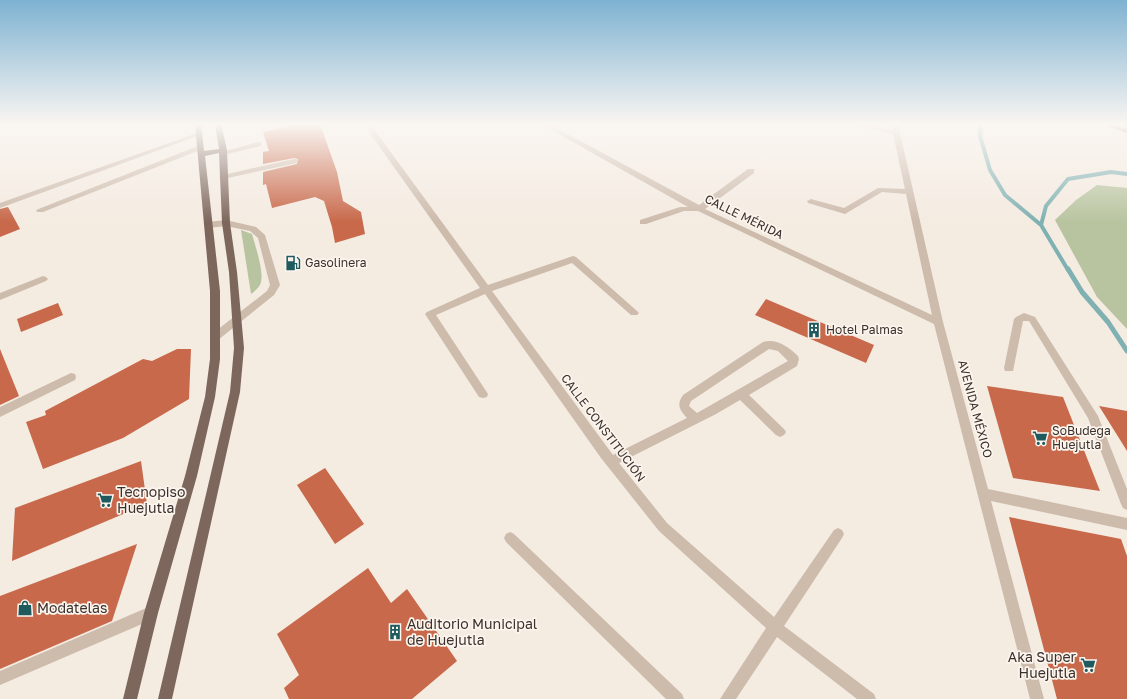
<svg xmlns="http://www.w3.org/2000/svg" width="1127" height="699" font-family="'Golos Text',sans-serif">
<style>
.green{fill:#b8c4a0}
.lines{fill:none;stroke-linecap:round;stroke-linejoin:round}
.stream-far1{stroke:#7fb0b2;stroke-width:4}
.stream{stroke:#7fb0b2;stroke-width:5}
.building{fill:#c8694b}
.minor{fill:#cdbbac;fill-rule:evenodd}
.major{fill:#7d675c;fill-rule:evenodd}
.labels{text-anchor:middle;stroke-width:3.5;stroke-linejoin:round;paint-order:stroke}
.street-label{font-size:12px;fill:#3b302b;stroke:#fbf5ee}
.poi-label{font-size:12px;fill:#3b302b;stroke:#fbf5ee;text-anchor:start}
.near-poi-label{font-size:14px;fill:#3b302b;stroke:#fbf5ee;text-anchor:start}
</style>
<rect width="100%" height="100%" fill="#f4ebe1"/>
<path class="green" d="M1097,185L1127,188V329L1097,297L1055,220L1076,200Z
M241,230L252,234C255,245 264,271 261,282C260,287 255,291 251,294Z"/>
<g class="lines">
<path class="stream-far1" d="M981,124L980,136L990,170L1005,195L1041,225L1068,270
M1041,225L1046,206L1068,179L1111,172L1127,174"/>
<path class="stream" d="M1068,269L1082,292L1108,322L1127,351"/>
</g>
<path class="building" d="M297,124H320L337,172L343,201L361,212L365,234L335,243L332,227L324,201L315,197L272,208L266,184L263,185V172L297,164L298,159L294,158L263,164V152L269,151L263,132Z
M8,207L20,229L0,237V209Z
M766,299L874,345L866,363L755,315Z
M58,303L63,315L21,332L17,319Z
M0,349L19,396L0,405Z
M177,349H191L189,399L123,438L43,469L26,422L46,415L45,411L143,359L152,361Z
M987,386L1063,397L1100,491L1013,478Z
M1099,406L1127,411V451Z
M141,461L147,504L12,561L15,508Z
M325,468L364,524L335,544L297,485Z
M1009,517L1121,539L1127,556V699H1057Z
M137,544L112,621L0,669V596Z
M368,568L391,603L407,589L457,661L412,699H289L284,688L299,675L277,634Z"/>
<g class="lines">
<path class="minor" d="M368,124H374L376,132L488,285L573,256L576,257L637,311L639,313L637,315H631L572,263L492,291L613,455L687,418C680,410 676,405 683,395L763,342C776,338 789,347 798,356L799,359L797,366L749,395L784,429L786,432L784,435L780,437L776,435L740,400L716,414L619,463L667,523L774,617L834,530L838,528L842,530L844,534L842,538L784,626L874,694L876,699H857L777,637L736,699H720L766,628L659,531L601,458L485,294L436,315L488,394L487,397L483,398L479,397L425,314L427,312L480,288L369,132ZM769,349L778,351L788,361L697,413L689,406L691,401Z
M541,124H549L699,205L748,169H754V173L705,209L932,315L906,194L882,192L845,214L808,203L807,201L811,199L844,208L878,188L905,189L893,134L848,124H860L893,130L895,124H901L900,133L943,322L988,489L1127,518V530L991,501L1044,699H1030L934,324L698,211H684L646,224H640V220L680,207H688Z
M197,133L203,134L0,208V203Z
M258,142H261V146L223,155L219,153Z
M198,146L205,148L43,212H37L36,210Z
M294,159H297V163L223,179L219,177L223,175Z
M226,220L256,227L265,235L280,285L274,295L218,340H212L210,337L212,334L267,291L270,285L258,238L250,231L226,226L208,228L204,225L208,222Z
M43,276L46,277L48,279L46,281L0,300V293Z
M1024,313L1035,317L1098,416L1127,489V510L1123,508L1121,504L1088,418L1029,321H1023L1013,371H1005L1004,368L1014,319L1016,317Z
M71,373L75,374L76,377L75,380L0,417V407Z
M510,532L514,534L682,694L684,699H666L506,542L504,538L506,534Z
M151,606L156,608L158,613L156,618L0,685V671Z"/>
<path class="major" d="M195,124H201L204,151L219,149L215,124H221L227,150L230,223L237,272L244,348L240,392L172,699H158L230,392L234,348L229,272L222,223L219,153L205,156L220,291V359L215,397L197,476L158,613L137,699H123L144,613L185,476L205,397L210,359V291Z
M1103,124H1112L1127,129V133L1104,125Z"/>
</g>
<linearGradient id="sky" x2="0" y2="1"><stop stop-color="#7eb2d2"/><stop offset="0.56" stop-color="#faf6f2"/><stop offset="1" stop-color="#faf6f2" stop-opacity="0"/></linearGradient>
<rect width="1127" height="222" fill="url(#sky)"/>
<defs>
<g id="fuel-bare" transform="scale(1.2)"><path d="M-5.5-6h7V0h2V4h1.3V-2.5L3-4.5l.8-.8L6-3V5H2.5V1h-1V6h-7ZM-4.2-4.7v3.2H.2V-4.7Z" fill="#1f5a5e" stroke="#fbf5ee" stroke-width="2.5" paint-order="stroke"/></g>
<g id="building-bare" transform="scale(1.2)"><path d="M-4-6H4V6H1V3H-1V6H-4ZM-2.5-4.3h1.7v1.8h-1.7ZM.8-4.3h1.7v1.8H.8ZM-2.5-1h1.7V.8h-1.7ZM.8-1h1.7V.8H.8Z" fill="#1f5a5e" stroke="#fbf5ee" stroke-width="2.5" paint-order="stroke"/></g>
<g id="supermarket-bare" transform="scale(1.2)"><path d="M-6-5.5h2.5l.6 2H6L4.5 2H-2.5L-4.4-4H-6ZM-1.5 3.2a1.3 1.3 0 1 0 .1 0ZM3 3.2a1.3 1.3 0 1 0 .1 0Z" fill="#1f5a5e" stroke="#fbf5ee" stroke-width="2.5" paint-order="stroke"/></g>
<g id="shop-bare" transform="scale(1.2)"><path d="M-5-2.5h2.3a2.7 3.5 0 0 1 5.4 0H5L5.5 6h-11ZM-1.5-2.5h3a1.5 2.3 0 0 0-3 0Z" fill="#1f5a5e" stroke="#fbf5ee" stroke-width="2.5" paint-order="stroke"/></g>
</defs>
<g fill-rule="evenodd">
<use href="#fuel-bare" x="293" y="263"/>
<use href="#building-bare" x="814" y="330"/>
<use href="#supermarket-bare" x="1040" y="438"/>
<use href="#supermarket-bare" x="105" y="500"/>
<use href="#shop-bare" x="25" y="608"/>
<use href="#building-bare" x="395" y="632"/>
<use href="#supermarket-bare" x="1088" y="665"/>
</g>
<g class="labels">
<g class="street-label">
<text transform="translate(744 217) rotate(26)" y="4">CALLE MÉRIDA</text>
<text transform="translate(975 409) rotate(75)" y="4">AVENIDA MÉXICO</text>
<text transform="translate(603 428) rotate(53)" y="4">CALLE CONSTITUCIÓN</text>
</g>
<g class="poi-label">
<text x="305" y="267">Gasolinera</text>
<text x="826" y="334">Hotel Palmas</text>
<text x="1052" y="435">SoBudega<tspan x="1052" dy="14">Huejutla</tspan></text>
</g>
<g class="near-poi-label">
<text x="117" y="497">Tecnopiso<tspan x="117" dy="16">Huejutla</tspan></text>
<text x="37" y="613">Modatelas</text>
<text x="407" y="629">Auditorio Municipal<tspan x="407" dy="16">de Huejutla</tspan></text>
<text x="1076" y="662" text-anchor="end">Aka Super<tspan x="1076" dy="16">Huejutla</tspan></text>
</g>
</g>
</svg>
